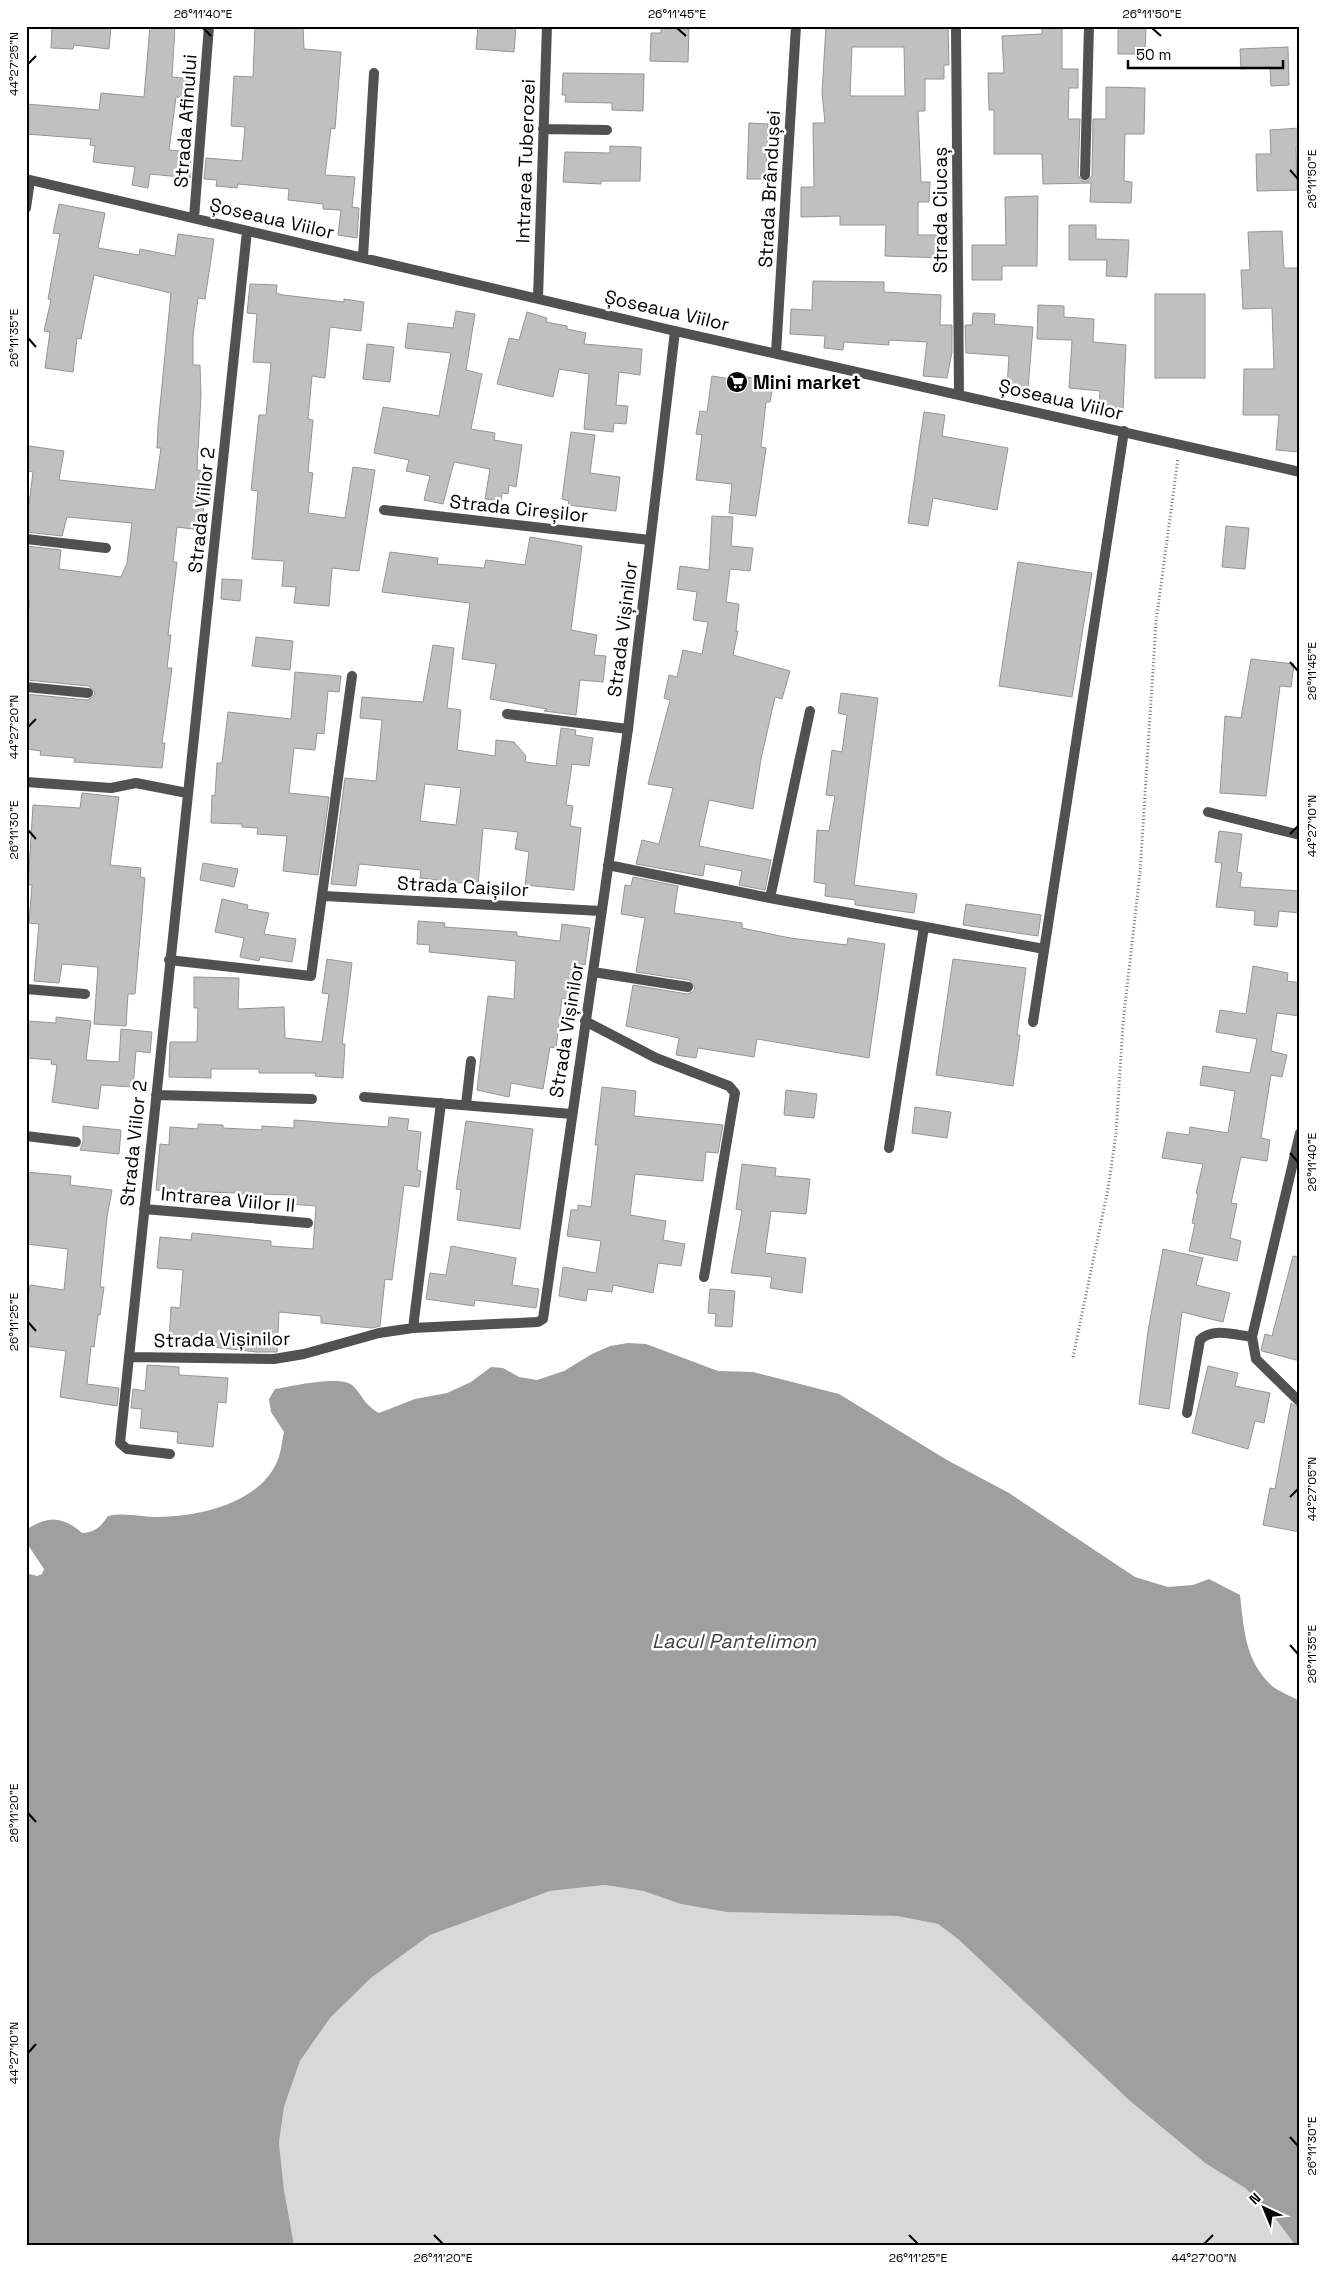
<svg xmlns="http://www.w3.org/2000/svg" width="1326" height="2271" font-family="'Space Grotesk',sans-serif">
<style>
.green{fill:#d8d8d8}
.water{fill:#9f9f9f}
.building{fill:#c0c0c0;stroke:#959595;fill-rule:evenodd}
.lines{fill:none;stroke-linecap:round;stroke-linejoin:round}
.path{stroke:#737373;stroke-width:3;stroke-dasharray:1 2.5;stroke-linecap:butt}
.lane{stroke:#515151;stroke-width:10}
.street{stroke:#515151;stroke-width:10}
.ticks{fill:none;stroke:#000;stroke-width:2}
.labels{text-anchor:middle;stroke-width:5;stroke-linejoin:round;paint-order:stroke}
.street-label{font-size:19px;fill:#000;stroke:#fff}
.poi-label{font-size:19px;font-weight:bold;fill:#000;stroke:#fff;text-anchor:start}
.water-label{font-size:20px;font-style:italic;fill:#404040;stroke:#fff}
.neatline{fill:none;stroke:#000;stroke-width:2}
.ticks-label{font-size:12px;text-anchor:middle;fill:#000}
</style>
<rect width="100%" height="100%" fill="#fff"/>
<path class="green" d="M605,1885L643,1891L681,1904L897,1916L938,1924L958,1939L1130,2101L1205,2163L1245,2188L1269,2210L1295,2245H294L284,2190L279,2143L284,2107L300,2061L330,2018L371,1978L430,1935L550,1891Z"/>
<path class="water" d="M628,1343L646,1344L718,1371L753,1372L839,1394L947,1460L1009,1493L1135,1577L1168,1587L1193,1585L1209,1579L1240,1595C1244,1630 1245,1661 1272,1686C1280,1692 1291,1696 1300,1701V2245H1295L1269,2210L1245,2188L1205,2163L1130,2101L958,1939L938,1924L897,1916L727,1912L681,1904L643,1891L605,1885L550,1891L430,1935L371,1978L330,2018L300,2061L284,2107L279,2143L284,2190L294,2245H26V1573L37,1576L42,1574L44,1569L26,1542L29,1528C49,1515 64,1517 82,1533C95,1533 101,1526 108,1516C125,1512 141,1517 158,1517C199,1517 259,1503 277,1462C281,1453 282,1441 284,1432L271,1412L269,1399L275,1389C292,1386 340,1375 352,1385C363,1395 362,1403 379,1413L415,1399L447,1393L471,1382L491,1367L503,1368L519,1377L537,1380L564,1371L592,1354L610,1346Z"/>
<path class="building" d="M52,26H111L109,49L74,45L73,49L51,48Z
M150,26H175L172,77L191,79L189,98L176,97L169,150L191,152L190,178L150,174L148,188L132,185L135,167L93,162L95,146L90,145L91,139L26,134V104L99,110L101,93L144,97Z
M255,26H303L304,49L341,52L335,129L331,128L325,175L355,177L352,207L359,208L357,238L338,235L341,210L323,209V204L288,200L289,189L238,184L237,188L216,186L217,180L204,179L206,158L242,161L245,127L231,126L234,76L253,77Z
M478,26L516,27L514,52L476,49Z
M661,26H689L688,62L650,61L651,33H661Z
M826,26H948L949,65H944V79H925V111H918L921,182H930L929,202H918V235H943V258L885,256L886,225H840V216L801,217V187H814L813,123H825L822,93ZM852,47H904L905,96H850Z
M1042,26H1062V69H1078V88H1069L1068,119H1080L1078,175L1082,181H1088L1092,176L1093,119H1106V87L1145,88L1144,134H1125L1124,181L1132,182L1131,203L1090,202L1091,183L1043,184L1042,154H994V110H989L988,73H1004L1002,36L1042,34Z
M1118,26H1146L1145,54H1118Z
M1288,47L1289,85L1271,86L1270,67L1241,69L1240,49Z
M563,73L644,74L643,111L612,110V103L565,102L566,95H562Z
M749,123L768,124L766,179H747Z
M1300,128V147H1296L1297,190L1257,191L1256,154H1271L1270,130Z
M610,146L641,147L640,181H601V184L563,182L565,152L610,153Z
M1038,196L1037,266H1002V280H972V245H1006L1005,197Z
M59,204L105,213L98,248L139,255L140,249L175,256L178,234L214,239L205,299L198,298L193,335V365H200L201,395L197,470L213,472L210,501L205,500L200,530L177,527L173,562H177L168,635H171L167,668H172L162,743H165L162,768L74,762L75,758L40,755L41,751L26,749V694L87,700L93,697L95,693L89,686L26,680V626L30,601H26V546L61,550L59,569L121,577L127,563L132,523L67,517L62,536L26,532V503L29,504L33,472L26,471L29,446L64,451L59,480L155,490L161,448H157L158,426L171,293L94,275L81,339L77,338L73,372L45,368L50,332L44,331L51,300L48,299L60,234L53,233Z
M1069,225H1096V239L1129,240L1127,277L1106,276L1107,260H1069Z
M1282,231L1284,268H1300V452L1276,450L1279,415H1243L1244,369H1274L1272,308L1243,309L1241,270H1250L1248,232Z
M813,281L884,282V292L941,295L940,325H952V352L947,378L923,376L927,342L889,340V345L844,342L843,350L824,348L825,336L790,334L791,309L812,310Z
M250,284L277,285L276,293L283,295L344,302V299L364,302L361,331L330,327L325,378L312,376L308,419L313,420L308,472L313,473L308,513L345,518L353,467L375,470L359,571L332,568L329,606L294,603L296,587L282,586L284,561L252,559L258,491L251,490L259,415H266L271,363L253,362L257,314L247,313Z
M1155,294H1205V378H1155Z
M1038,305L1064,306V317L1094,319L1093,342L1126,345L1123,410L1099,409L1100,391L1069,388L1072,340L1037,339Z
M456,311L475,314L466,370L482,374L471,429L495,433L494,440L522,445L516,487L509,485L508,494L502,493L501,501L485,499L490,469L454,462L443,504L424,500L430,476L406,471L409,460L374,453L383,407L439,416L451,353L405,348L408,323L453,328Z
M527,312L547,318L546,322L567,326V329L586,333L584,344L642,349L640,375L619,372L616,405L628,406L626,424L614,423L613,432L584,429L589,374L559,369L553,397L497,384L509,338L519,340Z
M973,313L995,314L994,324L1033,327L1028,388L1007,386L1009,356L966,353L965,325H972Z
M367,344L394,347L390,382L363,379Z
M712,376L738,380L739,376L774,381L770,402H766L761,447L766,448L756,516L729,513L732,484L696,480L702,435L696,434L700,411L707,412Z
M924,412L945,415L942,436L1008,448L997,510L933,498L928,526L908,523Z
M571,432L595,435L590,473L620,477L616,511L568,505L569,501L562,499Z
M712,516L733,517L731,546L753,548L750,571L730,569L726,602L739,604L736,631H738L733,655L790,671L782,699L775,697L761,759L753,809L709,800L699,846L771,860L765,890L739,885L742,871L705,864L703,876L636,864L642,840L659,844L673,788L648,784L670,700L664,698L669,675L677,677L683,650L702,654L708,622L693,620L697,592L677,589L680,566L709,570Z
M1226,526L1249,528L1245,569L1222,567Z
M530,537L582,546L571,630L597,635L594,655L606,656L603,682L580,680L576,715L544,711L547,709L490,699L496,664L462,659L470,603L382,592L390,552L438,558L437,564L484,568L486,560L525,565Z
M1018,562L1092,573L1072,697L999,686Z
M222,579L242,580L240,601L221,599Z
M256,637L293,641L290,670L252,666Z
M433,645L454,648L447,708L461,710L457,750L495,756L496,740L514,742L526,756L525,762L556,766L561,728L576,730L575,735L593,738L589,766L572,764L566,805L573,806L570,826L581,828L574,890L525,885L529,852L515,849L518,832L483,828L478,885L420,878L421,870L359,864L356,886L331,884L345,778L376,781L382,720L360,718L362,697L423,702ZM425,784L461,788L456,825L420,821Z
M1251,659L1294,664L1291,687L1280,686L1266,796L1220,793L1225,716L1241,718Z
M295,672L341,676L339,692L328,691L324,734L317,733L315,750L294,748L289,793L329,797L318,875L283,871L287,836L257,834L258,828L242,827V824L211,823L212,795L215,796L217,763H222L228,712L291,719Z
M841,693L878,698L854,885L917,894L914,913L855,905V900L825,896L826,884L814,882L817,830L829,831L835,796L826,795L832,750L842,752L847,715L838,713Z
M82,793L119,797L110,865L141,868L140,877L145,878L135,994H128L126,1026L94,1024L98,967L62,964L59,983L34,981L39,924L29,923L32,885H28L33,805L80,808Z
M1219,831L1242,834L1237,872L1242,873L1240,887L1300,891V913L1279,911L1277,927L1254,925L1255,911L1216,907L1222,863L1215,862Z
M203,863L238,869L234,887L200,880Z
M633,877L678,886L674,913L742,923V928L790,938L847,945L848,938L885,944L869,1058L757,1039L754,1057L698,1048L696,1058L676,1055L679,1038L626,1026L633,985L687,994L693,992L695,988L689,980L636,972L645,918L621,914L625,885L631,886Z
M222,899L248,905L247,909L269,913L264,934L296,939L292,962L260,957L259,961L240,957L244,938L215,932Z
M966,904L1041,915L1038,936L963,925Z
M418,921L445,923L444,927L517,932V936L560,941L562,924L590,928L585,965L580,964L575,1000L562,998L556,1048L550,1047L543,1089L511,1083L509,1097L477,1090L488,996L514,999L516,961L429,952L430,945L417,944Z
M327,959L352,963L342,1044H345L343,1078L315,1076L316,1073H259V1069H211V1078L169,1077L170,1042H197L198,1008H194V977L239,978L238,1009L284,1007L285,1038L322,1042L329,994L322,993Z
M953,959L1026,968L1017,1035H1020L1013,1086L936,1075Z
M1253,966L1288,973L1287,981L1300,983V1016L1277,1013L1271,1051L1287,1055L1282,1077L1271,1075L1261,1138L1270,1140L1267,1161L1241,1157L1231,1203L1237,1204L1230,1238L1241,1241L1237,1261L1189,1251L1195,1224L1192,1223L1198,1194L1196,1193L1203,1164L1162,1158L1167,1132L1189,1135L1190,1127L1228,1133L1235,1091L1200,1085L1203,1066L1250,1073L1257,1039L1216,1032L1220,1010L1246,1014Z
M56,1017L91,1021L86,1060L119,1062L121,1029L152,1032L150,1053L136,1051L133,1087L101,1085L98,1109L52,1102L57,1065L51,1064L52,1060L26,1058V1021L56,1023Z
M602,1087L636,1091L634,1116L723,1125L718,1153L706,1152L703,1181L635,1174L630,1215L666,1221L663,1240L685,1244L681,1266L658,1263L653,1293L613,1285L612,1292L588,1289L586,1301L559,1296L563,1267L596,1273L601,1241L567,1236L571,1210H578V1205L591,1207L598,1145H595Z
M786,1090L817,1094L814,1118L784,1115Z
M915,1107L951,1112L947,1138L912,1133Z
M389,1117L409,1119L407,1130L421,1132L417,1170L421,1171L419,1187L404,1185L392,1280L385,1279L380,1326L372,1328L321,1323V1316L279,1312L277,1352H257L169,1342L171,1307L180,1308L183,1270L157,1268L160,1237L191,1240L192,1233L271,1241V1246L313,1249L316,1206L288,1204L289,1195L156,1190L160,1144L169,1145L170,1127L198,1129V1124L223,1125V1128L262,1130V1126L294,1128V1120L388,1127Z
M466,1121L533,1129L520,1229L457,1220L461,1190L456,1189Z
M83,1126L121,1130L119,1154L80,1150L83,1142Z
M742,1164L776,1168L775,1176L810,1179L806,1214L771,1211L765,1253L806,1258L802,1293L770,1288L772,1277L731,1273L742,1210L736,1209Z
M26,1172L71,1176L70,1185L112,1190L107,1217L100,1287H104L100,1315H98L94,1347L91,1346L87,1384L119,1388L117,1406L60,1397L66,1351L26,1346V1315L30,1285L64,1290L68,1249L26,1244Z
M451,1246L516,1258L512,1285L539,1289L536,1308L475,1300L474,1306L426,1299L430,1273L446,1275Z
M1163,1249L1203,1258L1196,1285L1230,1293L1223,1322L1182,1312L1169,1409L1139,1404L1148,1331Z
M1293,1256L1300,1257V1361L1262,1351L1261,1350L1265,1334L1272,1336Z
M710,1289L735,1291L732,1327L715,1326L716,1314L708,1313Z
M147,1365L179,1367V1375L228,1378L226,1403L218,1402L213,1447L177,1443L178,1432L140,1428L142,1409L131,1408L133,1389L145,1391Z
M1208,1366L1238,1373L1235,1386L1270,1393L1264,1423L1255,1421L1248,1449L1192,1433Z
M1291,1403L1300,1409V1532L1263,1525L1270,1488L1275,1489Z"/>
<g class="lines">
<path class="path" d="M1073,1357L1108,1189L1116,1134L1123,1023L1140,873L1156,622L1178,458"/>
<path class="lane" d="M507,714L628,729
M1033,1022L1124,431"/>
<path class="street" d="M956,26L959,394
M543,129L607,130
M1085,175L1089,26
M26,179L675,331L1300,472
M26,208L30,180
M194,218L209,26
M363,257L374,73
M538,298L547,26
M776,353L796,26
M384,510L650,540
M26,539L106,548
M26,687L88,693
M26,782L111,788L136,783L187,793
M1208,812L1300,835
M608,865L770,898L1044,949
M324,896L601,911
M770,898L810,711
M169,960L311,976L352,676
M593,972L688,987
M26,989L85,994
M585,1021L656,1058L729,1086L735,1093L704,1277
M156,1095L312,1099
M364,1097L572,1114
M466,1105L471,1061
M1300,1133L1252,1337L1256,1359L1300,1402
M26,1136L76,1142
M889,1148L924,927
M144,1209L308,1223
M413,1328L441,1103
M130,1357L274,1359L304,1354L379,1333L413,1328L538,1322L543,1319L628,729L675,331
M1187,1413L1200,1340C1212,1327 1236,1335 1252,1337
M170,1454L127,1449L120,1443L247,231"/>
</g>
<path class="ticks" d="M203,28L211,36M677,28L686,36M1152,28L1161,36M28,64L36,56M1290,170L1298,179M28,338L36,347M1290,662L1298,671M28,727L36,719M28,830L36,839M1290,834L1298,826M1290,1153L1298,1162M28,1322L36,1331M1290,1497L1298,1489M1290,1645L1298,1654M28,1813L36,1822M28,2053L36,2044M1290,2137L1298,2146M434,2235L443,2244M909,2235L918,2244M1204,2244L1213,2235"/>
<defs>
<g id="supermarket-disc" transform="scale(1.125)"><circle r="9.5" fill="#000" stroke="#fff"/><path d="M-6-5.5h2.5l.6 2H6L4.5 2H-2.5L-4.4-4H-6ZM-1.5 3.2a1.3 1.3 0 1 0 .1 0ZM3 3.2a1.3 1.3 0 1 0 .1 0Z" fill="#fff"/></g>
</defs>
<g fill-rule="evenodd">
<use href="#supermarket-disc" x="737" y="382"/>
</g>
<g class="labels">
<g class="street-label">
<text transform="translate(185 121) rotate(-86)" y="7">Strada Afinului</text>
<text transform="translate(525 161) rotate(-88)" y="7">Intrarea Tuberozei</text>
<text transform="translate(769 189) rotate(-87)" y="7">Strada Brândușei</text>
<text transform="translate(940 210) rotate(-90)" y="7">Strada Ciucaș</text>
<text transform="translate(272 218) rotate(13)" y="7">Șoseaua Viilor</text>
<text transform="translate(667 310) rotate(13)" y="7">Șoseaua Viilor</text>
<text transform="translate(1061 399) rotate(13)" y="7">Șoseaua Viilor</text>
<text transform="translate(519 508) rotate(6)" y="7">Strada Cireșilor</text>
<text transform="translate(201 510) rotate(-84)" y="7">Strada Viilor 2</text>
<text transform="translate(622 629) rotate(-83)" y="7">Strada Vișinilor</text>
<text transform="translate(463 886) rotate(3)" y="7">Strada Caișilor</text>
<text transform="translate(566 1030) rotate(-81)" y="7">Strada Vișinilor</text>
<text transform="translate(133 1143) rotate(-84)" y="7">Strada Viilor 2</text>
<text transform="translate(228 1199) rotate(5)" y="7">Intrarea Viilor II</text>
<text transform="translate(222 1339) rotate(-1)" y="7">Strada Vișinilor</text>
</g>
<g class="poi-label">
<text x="753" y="389">Mini market</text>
</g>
<g class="water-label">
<text x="734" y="1648">Lacul Pantelimon</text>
</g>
</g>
<rect width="1326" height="2271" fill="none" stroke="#ffffff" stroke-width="55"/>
<g transform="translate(1264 2208) rotate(316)" stroke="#ffffff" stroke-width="4" paint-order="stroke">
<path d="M0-4L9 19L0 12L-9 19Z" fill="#000000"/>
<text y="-8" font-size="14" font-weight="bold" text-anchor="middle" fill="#000000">N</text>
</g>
<path d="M1128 60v8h155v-8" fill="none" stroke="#000000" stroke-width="2.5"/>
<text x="1136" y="60" font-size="15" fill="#000000" stroke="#ffffff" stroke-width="4" paint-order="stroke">50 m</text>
<rect x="28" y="28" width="1270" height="2216" class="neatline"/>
<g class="ticks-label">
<text x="203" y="18">26°11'40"E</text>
<text x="677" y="18">26°11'45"E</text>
<text x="1152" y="18">26°11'50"E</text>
<text transform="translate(14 64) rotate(-90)" y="4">44°27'25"N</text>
<text transform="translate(1312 179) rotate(-90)" y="4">26°11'50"E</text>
<text transform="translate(14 338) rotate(-90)" y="4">26°11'35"E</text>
<text transform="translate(1312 671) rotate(-90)" y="4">26°11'45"E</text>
<text transform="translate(14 727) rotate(-90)" y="4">44°27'20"N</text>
<text transform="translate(1312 826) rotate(-90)" y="4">44°27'10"N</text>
<text transform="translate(14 830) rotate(-90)" y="4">26°11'30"E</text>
<text transform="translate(1312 1162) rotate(-90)" y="4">26°11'40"E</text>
<text transform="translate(14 1322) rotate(-90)" y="4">26°11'25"E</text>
<text transform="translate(1312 1489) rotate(-90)" y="4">44°27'05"N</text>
<text transform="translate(1312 1654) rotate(-90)" y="4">26°11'35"E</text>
<text transform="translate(14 1813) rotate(-90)" y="4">26°11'20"E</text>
<text transform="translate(14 2053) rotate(-90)" y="4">44°27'10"N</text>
<text transform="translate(1312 2146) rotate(-90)" y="4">26°11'30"E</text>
<text x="443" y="2262">26°11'20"E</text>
<text x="918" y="2262">26°11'25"E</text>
<text x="1204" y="2262">44°27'00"N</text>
</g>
</svg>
